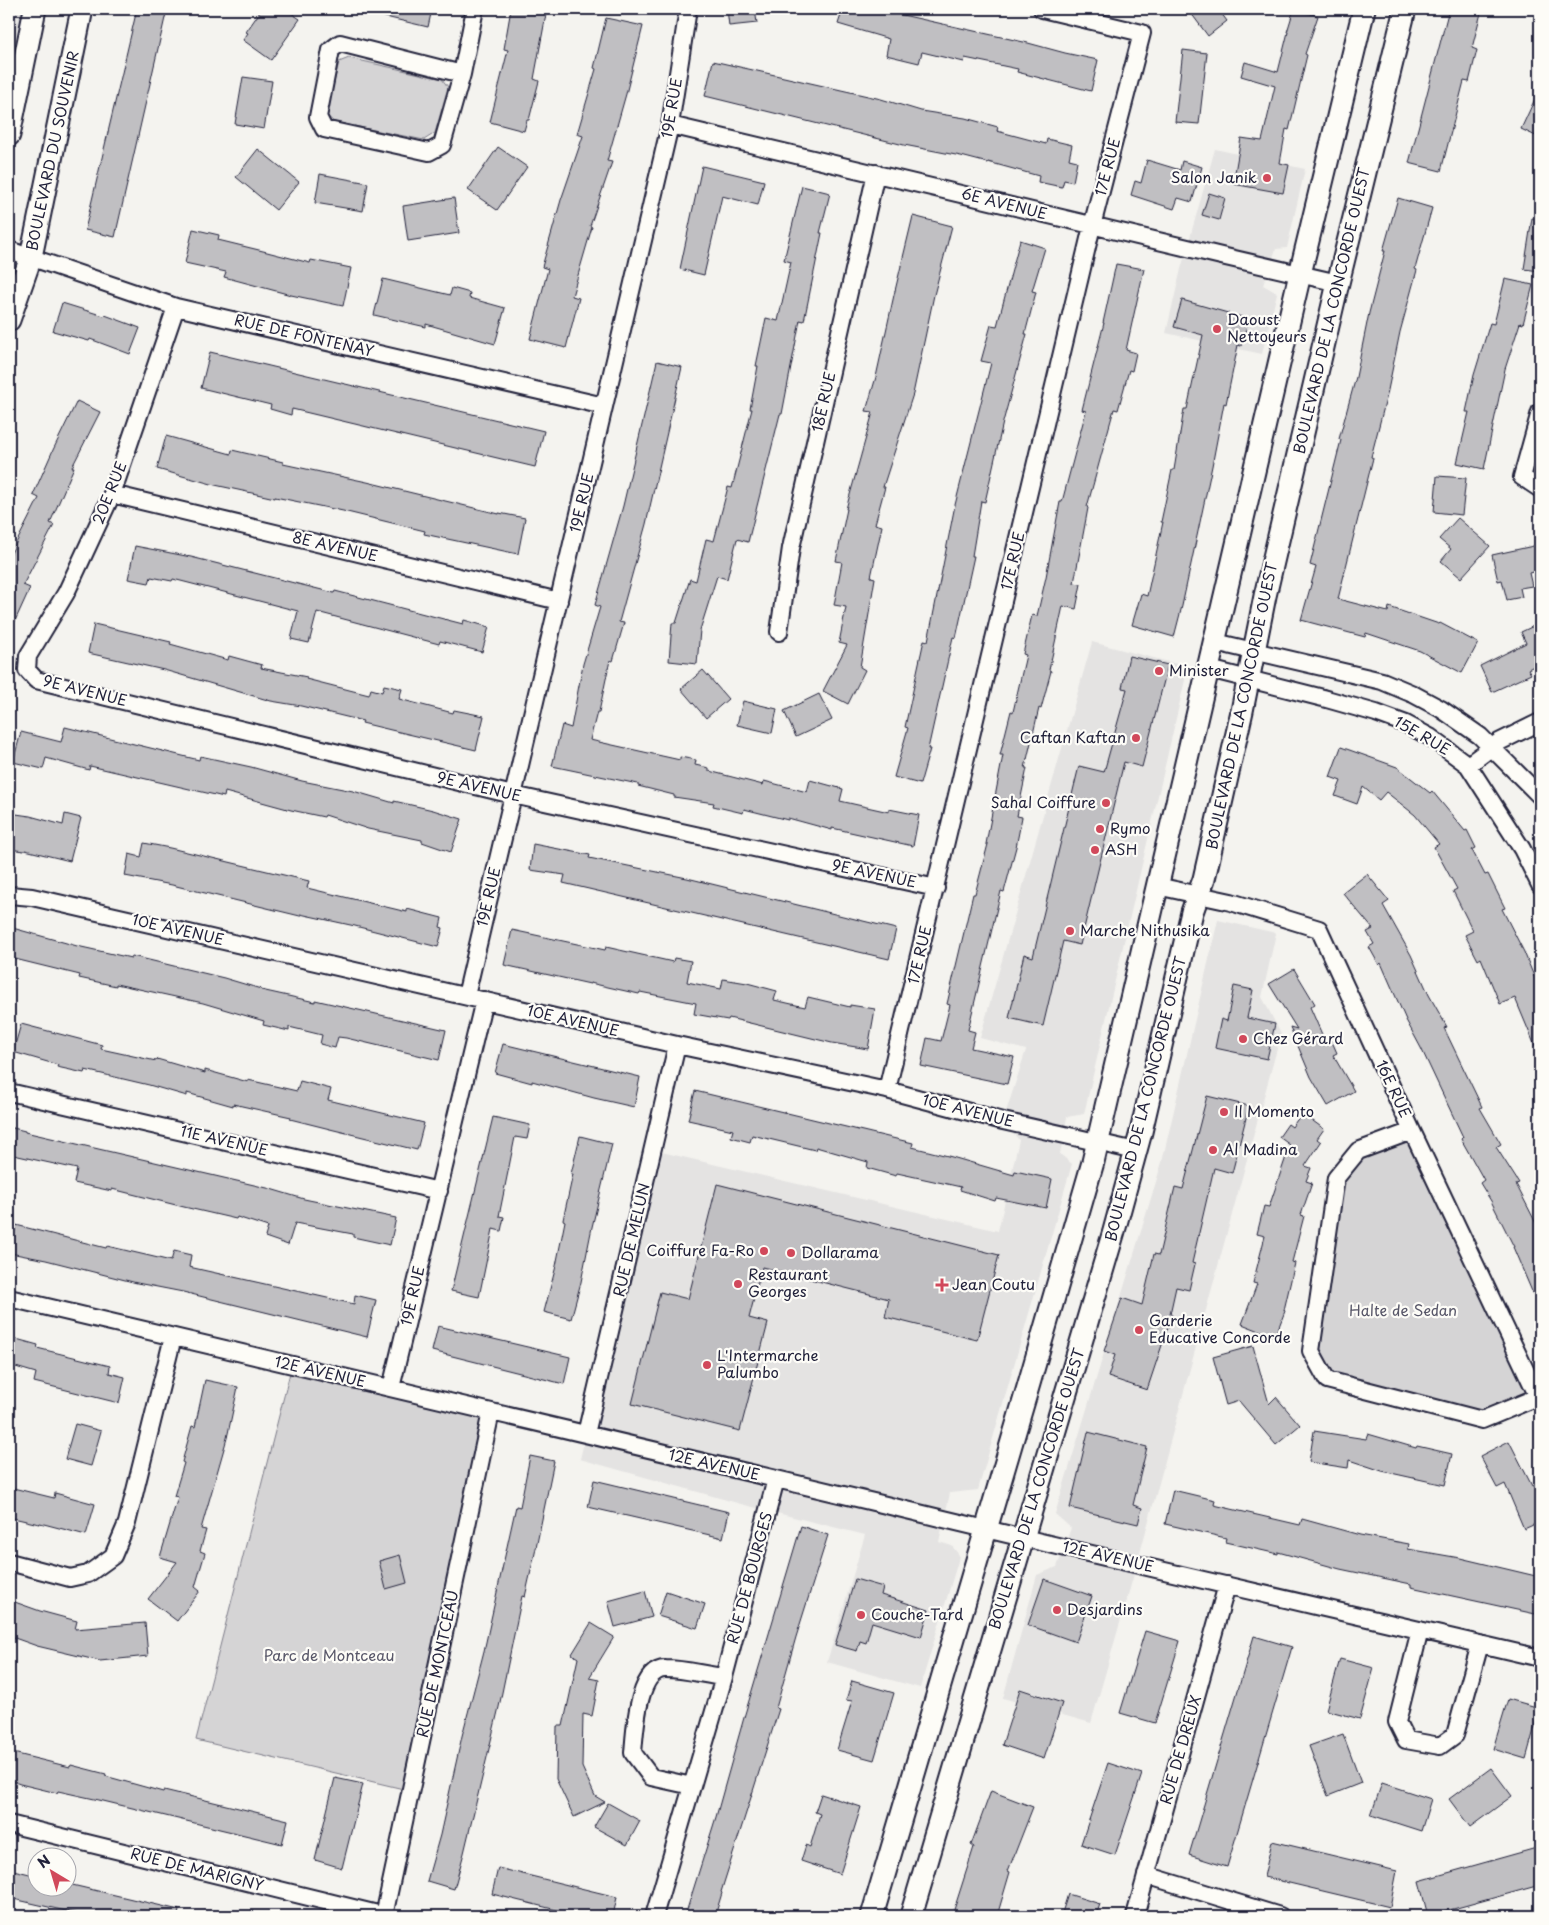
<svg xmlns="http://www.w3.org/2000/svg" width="1549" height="1925" font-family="'Playpen Sans',sans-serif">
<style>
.built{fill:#e4e3e2}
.green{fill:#d5d4d5;stroke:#7c7b88}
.building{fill:#c0bfc2;stroke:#22223b}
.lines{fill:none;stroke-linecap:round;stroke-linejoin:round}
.minor-casing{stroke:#22223b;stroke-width:20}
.tertiary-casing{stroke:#22223b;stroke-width:25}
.minor{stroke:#fdfcf7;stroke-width:16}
.tertiary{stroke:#fdfcf7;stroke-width:21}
.poi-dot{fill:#d1495b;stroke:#fdfcf7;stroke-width:2}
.labels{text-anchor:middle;stroke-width:4.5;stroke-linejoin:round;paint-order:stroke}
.street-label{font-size:15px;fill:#22223b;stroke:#fdfcf7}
.poi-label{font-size:15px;fill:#22223b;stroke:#fdfcf7;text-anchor:start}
.park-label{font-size:15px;fill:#585769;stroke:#fdfcf7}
</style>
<rect width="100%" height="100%" fill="#f4f3ef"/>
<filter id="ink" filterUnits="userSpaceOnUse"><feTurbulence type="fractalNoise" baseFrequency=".02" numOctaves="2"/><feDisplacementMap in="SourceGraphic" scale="10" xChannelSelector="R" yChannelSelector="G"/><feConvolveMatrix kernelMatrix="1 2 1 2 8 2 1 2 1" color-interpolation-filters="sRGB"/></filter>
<g filter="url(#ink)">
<path class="built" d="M9,9H35L9,135Z
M1215,149L1305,169L1287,248L1276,249L1263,285L1277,293L1262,354L1166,333L1181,269Z
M1092,642L1188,667L1084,1114L1067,1117L1060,1154L1072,1164L978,1490L950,1493L939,1542L952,1546L959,1555L958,1561L920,1688L827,1662L865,1535L741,1504L580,1459L653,1150L998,1231L1019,1140L1003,1121L1026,1050L980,1038Z
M1218,920L1276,933L1262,997L1281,1034L1137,1564L1091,1723L1003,1698L1037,1575L1057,1567L1071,1528L1055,1514L1162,1162Z"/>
<path class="green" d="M349,58L442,79L448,87L435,133L424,140L334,122L326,115L339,62Z
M1412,1131L1539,1397L1482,1420L1327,1380L1311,1351L1336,1178L1358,1151Z
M292,1365L491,1412L412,1791L196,1740Z"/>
<path class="building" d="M137,9H167L115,237L85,230Z
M262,9H285L300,19L271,60L243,40L248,33L246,32Z
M378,9H432L428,27L377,15Z
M511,9H547L534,79L539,81L529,120H527L524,131L490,122L508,50L504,49Z
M727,9H755L757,23L729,26Z
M843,9H890L889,12L1028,43L1065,53L1098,60L1091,91L1017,72L1018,69L965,58L964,62L922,52L919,63L886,55L889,39L838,24Z
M1188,9H1218L1227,21L1208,36Z
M1294,9L1318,16L1305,54L1307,55L1289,130L1286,129L1280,163L1289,165L1283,193L1233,184L1241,138L1262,141L1275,86L1241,76L1245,62L1278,72L1288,32H1287Z
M1449,9H1482L1472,48L1477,50L1469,82L1464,81L1441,171L1409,163Z
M606,18L643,26L626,94L607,161L612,162L590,226L592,227L572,296L579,298L566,348L530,339L548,269L542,267L561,200L583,136L577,134L596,69L594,68Z
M1183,50L1207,53L1199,124L1175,122Z
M713,61L881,99L921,111L965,118L998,127L997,131L1046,144L1047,139L1072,145L1069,159L1077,161L1073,182L1064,180L1062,187L1038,182L1039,176L988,162V163L961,156L904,145L705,96Z
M243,77L272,81L264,129L235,124Z
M1540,88V138L1521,129Z
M498,147L527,167L497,210L468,190Z
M258,149L299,182L276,210L236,177Z
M1147,160L1180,170L1182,161L1202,167L1192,202L1178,198L1174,209L1131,195L1135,181L1141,183Z
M702,166L764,181L758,205L722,196L704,275L680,269Z
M320,174L368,183L363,211L315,203Z
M802,186L830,193L820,233H822L804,321L800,320L782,414H780L748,542L737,539L727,579L717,576L700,630L697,664L669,661L672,623H676L690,579L696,581L706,539L714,541L728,487L732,488L752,409H750L758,366H756L766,318L778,321L791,262L784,260Z
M1209,193L1225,198L1219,220L1202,215Z
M454,198L459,233L408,241L403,206Z
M1398,198L1432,208L1415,269L1417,270L1400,332L1387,395L1371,457L1373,458L1338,599L1388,612L1389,607L1439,624L1440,623L1478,643L1462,673L1420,651L1366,633L1365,637L1301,620L1316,567L1310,565L1341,440L1339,439L1356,377L1369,313L1385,251H1383Z
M913,216L952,226L934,295L913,394L883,487H885L875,524L882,526L871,577L875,578L860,667L865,670L848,704L823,691L847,645L839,643L846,607L834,605L842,562L836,561L847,509H846L873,412L866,411L876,377L894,295Z
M1532,218L1540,219V271L1524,269Z
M193,229L219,235L218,240L263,251L310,263L311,260L351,268L343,306L291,295L224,277L226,272L185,263Z
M1020,240L1045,248L1032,291L1036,292L1025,334H1027L1003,422L985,502L981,501L972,556H974L956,638L953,637L928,749H930L920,784L894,777L908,728L905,727L924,640L928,641L955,505L991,363L981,361L991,325L997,326Z
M1116,264L1144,269L1126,350L1136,353L1132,371L1129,370L1118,410L1114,409L1087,507L1088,508L1074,583L1081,584L1076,609L1063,606L1049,670L1051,671L1041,709L1039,708L1025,768H1027L1017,816L1022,817L1016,847L1004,892L1001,891L968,1030L975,1032L971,1048L1014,1057L1007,1084L921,1066L927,1038L941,1041L950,1005L947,1004L973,894H975L988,844H986L1003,755H1000L1011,711L1013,712L1026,655L1023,654L1032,615L1037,616L1046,577L1060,502H1062L1086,411L1082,410L1104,323H1103Z
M383,279L450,295L452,288L470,293L469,298L505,308L495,344L426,324V327L374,315Z
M1505,279L1533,285L1523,324L1520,323L1505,369L1484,469L1457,463L1469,412H1466L1474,375L1490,323L1494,324Z
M1182,300L1249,319L1241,346L1238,345L1226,404L1224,403L1212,466L1182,606L1174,637L1132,625L1141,594L1147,596L1163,522H1161L1172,470H1174L1184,409H1187L1203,335L1174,327Z
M62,303L104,316L105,315L140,328L130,354L90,339L89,341L53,331Z
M210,352L544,431L535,467L292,409L291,415L270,409L271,405L201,388Z
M657,361L682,367L646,524L619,622L624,623L613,661L610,660L599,712H597L590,740L680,760V757L696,760L695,765L709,768V771L763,785L764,781L807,792L810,780L843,789L840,801L889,812V809L919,815L913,846L832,828V830L788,818V820L744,809L743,813L713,806L714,803L674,797V795L638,786V784L552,766L562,725L571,728L583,664L600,607L595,605L623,506Z
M77,401L100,412L72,467H74L50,523L54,525L23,585L30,588L9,634V557L39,498L33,495L53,450Z
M166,436L231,454L232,450L283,462V464L367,482L499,514V513L525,518L518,554L424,534L425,531L343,511L275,497V498L215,485L157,469Z
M1437,476L1466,478L1462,515L1434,512Z
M1458,518L1490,546L1461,578L1441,561L1451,549L1439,539Z
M1538,545L1540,570L1529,573L1532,586L1520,588L1522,597L1507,600L1502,580L1498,581L1492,555Z
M135,546L191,557L334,593L335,591L463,624L464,620L489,627L482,652L440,641L439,644L317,612L309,643L291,639L298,611L173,579L172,581L151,577L149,583L128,579Z
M1540,623V674L1536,665L1528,669L1531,674L1492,692L1480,666L1526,643L1521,632Z
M94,624L171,642L170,644L228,660L229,656L262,665L261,668L307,677L306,679L369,695L371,689L382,692L384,685L402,689L399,699L453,713L454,710L484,716L476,750L391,730L362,723L363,721L301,706L271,701L164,670L88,653Z
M1129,656L1168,665L1142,767L1124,762L1080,945L1063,941L1043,1026L1009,1018L1024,954L1033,957L1079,766L1104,772L1127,689L1122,688Z
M703,670L728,699L706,718L681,689Z
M819,694L832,720L796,737L784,711Z
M743,701L777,709L772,733L737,725Z
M65,727L199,760L200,756L251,767L302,781L353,791L394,803V801L433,810L462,819L451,852L422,842V840L368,829L325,815L324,817L291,810L225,792L224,797L90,766L89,770L46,758L43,769L13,762L21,732L61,742Z
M1341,747L1397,767L1430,793L1432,791L1465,831L1467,830L1476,848L1472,850L1485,875L1488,874L1505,908L1502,909L1524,952L1540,991V1058L1515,998L1500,1004L1481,958L1478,960L1465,935L1473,931L1453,891L1457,889L1434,847L1439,844L1415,815L1386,792L1379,800L1363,787L1357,804L1335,796L1341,781L1330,777Z
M9,813L30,816L63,825L65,814L81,818L70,861L25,850L24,851L9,849Z
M144,843L170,848L309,881L307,888L407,912V909L442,918L440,927L443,928L438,947L355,926L300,914V916L172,885L125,876L129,854L141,857Z
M533,844L590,855L589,858L687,878L896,929L889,959L563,883L565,875L530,870Z
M1367,874L1389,901L1383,905L1411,955L1429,995L1447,1027L1444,1028L1482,1107L1480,1108L1501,1144L1496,1147L1519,1183L1516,1184L1540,1231V1310L1513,1247H1514L1491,1201L1480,1183L1484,1180L1461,1139L1463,1137L1421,1048L1406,1020L1381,963L1379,965L1369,947L1374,944L1367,932L1373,929L1343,893Z
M9,927L77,946L131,958L132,956L224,978L261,989V990L315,1002V1000L446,1030L439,1060L346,1038L338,1037L335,1048L320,1044L322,1035L289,1027V1031L263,1025L264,1021L203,1003L116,984V986L79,978L80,975L19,960L9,957Z
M512,930L605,950L606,947L673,962L674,958L691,961L687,982L721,989L723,979L747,983L777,991L774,1000L805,1007L808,997L850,1007V1005L875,1009L868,1049L832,1043L729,1018L728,1020L694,1014L696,1003L640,992L639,994L590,983V984L504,965Z
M1294,969L1315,1004L1310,1007L1324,1039L1330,1037L1337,1053L1333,1055L1354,1091L1328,1106L1311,1077L1290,1027L1297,1029L1269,984Z
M1234,986L1253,990L1247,1018L1275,1024L1267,1059L1215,1048L1221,1019L1227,1021Z
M21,1024L102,1045L101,1049L156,1061L157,1059L205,1073V1070L248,1082V1080L297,1091L300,1081L331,1089L328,1100L424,1123L417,1150L334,1130L290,1119L291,1117L233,1104V1106L187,1093V1096L149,1085L85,1070L84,1073L57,1067L58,1065L13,1052Z
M503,1044L640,1077L634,1107L594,1098L532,1081V1083L495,1073Z
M695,1091L913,1143L912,1147L952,1157L1014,1175L1015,1171L1052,1179L1046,1208L996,1198L995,1201L960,1190L961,1187L897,1173L896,1176L867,1168L868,1162L816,1147L815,1150L752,1135L750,1142L731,1137L733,1130L688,1120Z
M1207,1096L1249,1106L1232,1173L1214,1168L1192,1263L1195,1264L1189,1290L1176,1287L1170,1314L1172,1315L1147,1390L1108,1377L1115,1355L1104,1351L1122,1298L1142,1305L1154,1254L1159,1255L1175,1187L1183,1189Z
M1302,1113L1324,1129L1317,1139L1321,1142L1305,1166L1311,1168L1306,1181L1312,1183L1301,1215L1304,1216L1292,1262L1295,1263L1284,1310L1285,1311L1275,1337L1242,1324L1257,1284L1253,1283L1265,1236L1257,1234L1264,1206L1269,1207L1290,1145L1279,1137L1288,1124L1292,1127Z
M493,1117L530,1125L527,1139L515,1137L499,1216L504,1217L501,1231L493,1229L479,1297L451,1291Z
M9,1127L25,1131V1132L267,1188L304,1199L396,1218L390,1245L353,1237V1234L295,1223L288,1245L265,1237L268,1227L237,1217L236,1219L184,1207L112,1189V1191L74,1183L77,1169L9,1154Z
M580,1136L612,1144L592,1227L581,1282L571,1319L544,1312L556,1266L565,1221L563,1220L573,1174H571Z
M717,1184L999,1255L977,1340L885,1317L889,1299L762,1267L749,1318L768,1323L740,1431L632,1404L660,1292L688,1299Z
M16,1225L106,1248L107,1246L171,1261L174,1251L191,1255L189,1267L354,1304L355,1295L376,1300L367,1337L183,1292L137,1283L46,1260L10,1253Z
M438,1326L570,1357L564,1384L432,1351Z
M9,1337L38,1345L37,1348L110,1366L109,1373L125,1377L119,1403L34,1382L36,1373L9,1365Z
M1253,1346L1269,1404L1276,1397L1300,1425L1276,1445L1239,1401L1226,1405L1213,1357Z
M205,1380L238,1387L227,1438L201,1529L206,1530L200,1551L205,1553L195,1587L200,1591L177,1621L148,1599L177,1562L160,1557L178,1497L174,1496L184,1463L182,1462L192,1426L195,1427Z
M75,1424L101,1431L91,1466L65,1459Z
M1314,1431L1366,1439L1368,1434L1416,1448L1417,1446L1452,1454L1445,1485L1382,1471L1349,1460L1348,1468L1309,1462Z
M1088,1432L1147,1447L1133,1505L1142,1508L1138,1524L1070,1508Z
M1509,1441L1532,1486L1540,1483V1522L1524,1529L1505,1484L1497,1488L1480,1456Z
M530,1456L554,1461L535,1553L525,1597L522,1596L499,1707L464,1853L454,1889L427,1881L440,1835L462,1736L484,1651L516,1506L520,1507Z
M594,1480L729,1512L723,1538L588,1507Z
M9,1487L54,1498L55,1493L95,1504L86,1535L40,1523L39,1524L9,1517Z
M1173,1490L1215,1500L1214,1505L1300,1525L1302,1519L1360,1535L1409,1544L1408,1549L1460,1558L1540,1577V1615L1411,1587V1584L1340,1569L1278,1552V1554L1225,1542L1226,1538L1165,1524Z
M801,1526L828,1535L796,1637L776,1708L779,1709L721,1892L722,1893L715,1916H685L716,1817L745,1714Z
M400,1555L407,1583L386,1589L379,1561Z
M855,1579L883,1587L881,1595L929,1610L921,1637L872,1622L866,1643L860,1641L857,1651L835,1645Z
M1044,1579L1092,1596L1076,1642L1028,1625Z
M645,1591L652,1617L615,1627L608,1601Z
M666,1591L705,1604L697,1628L658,1616Z
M12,1601L40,1611L77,1621L75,1629L145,1623L148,1656L100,1661L37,1646L9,1636V1611Z
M591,1623L614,1637L589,1678L599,1680L592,1716L583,1714L582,1767L595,1796L605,1802L574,1817L556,1779L557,1726H563L578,1658L572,1654Z
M1145,1631L1180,1641L1155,1723L1120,1713Z
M1254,1636L1292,1647L1227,1867L1189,1855Z
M1340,1659L1374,1668L1360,1719L1326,1710Z
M852,1681L894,1693L874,1760L837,1750L852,1701L846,1700Z
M1020,1689L1062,1703L1044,1759L1002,1745Z
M1508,1699L1540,1708L1526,1759L1493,1749Z
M1343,1734L1361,1783L1328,1796L1309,1746Z
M9,1752L70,1767L71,1765L106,1774L105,1776L163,1792L164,1790L288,1820L282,1844L99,1800L58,1791L57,1793L20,1784L9,1780Z
M1108,1763L1142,1774L1115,1855L1081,1844Z
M1491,1768L1512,1796L1470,1827L1449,1799Z
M335,1778L363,1784L342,1868L315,1860Z
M1382,1783L1431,1799L1421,1831L1371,1815Z
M991,1791L1033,1807L1008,1871L1010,1872L997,1916H952L974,1847L971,1845Z
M821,1794L861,1807L840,1874L801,1861L806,1845L810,1847L820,1814L815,1812Z
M608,1803L640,1821L627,1845L594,1827Z
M1272,1841L1397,1871L1390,1907L1264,1877Z
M1540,1847V1885L1428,1916L1419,1881Z
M498,1868L617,1897L613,1916H581L492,1894Z
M9,1869L38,1876V1888H68V1884L179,1910L178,1916H88L9,1898Z
M1068,1894L1100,1904L1096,1916H1061Z"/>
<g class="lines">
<g class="minor-casing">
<path id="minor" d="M462,74L340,43L331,50L318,117L324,129L429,152L442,145L462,74L475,9
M670,125C893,177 1115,232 1338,283
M9,250L176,307L604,406
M176,307L112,494L66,593L28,656L27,670L36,680L513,795L936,888
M1540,412L1522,477L1540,489
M112,494L559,601
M779,632L791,548L876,173
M1215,642L1382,681L1413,694L1441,709L1480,736L1540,796
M1209,669L1323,698L1376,713L1406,724L1430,737L1468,765L1522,849L1540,885
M1468,765L1499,742L1540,722
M1157,886L1231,902L1319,929L1412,1131L1540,1401
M9,895L32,897L677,1045L887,1090L1003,1121L1136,1151
M466,996L670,125L688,9
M887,1090L1092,226L1142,33L1042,9
M9,1092L439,1191
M1412,1131L1358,1151L1336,1178L1311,1351L1327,1380L1482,1420L1540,1396
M9,1298L886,1505C1103,1558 1322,1607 1540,1658
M391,1388L484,1000
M586,1434L677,1045
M9,1562L70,1578L88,1574L113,1556L127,1523L173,1337
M1420,1630L1397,1722L1406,1740L1440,1746L1455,1735L1480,1644
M692,1786L651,1777L633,1753C635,1732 637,1668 666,1669C685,1669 705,1675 724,1677
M9,1824L386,1916
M1146,1875L1280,1916
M384,1916L491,1412
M654,1916L724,1677L776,1479
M1135,1916L1227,1585"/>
</g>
<g class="tertiary-casing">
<path id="tertiary" d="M9,135L35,9
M9,320L31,257L82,9
M872,1916L1028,1387L1093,1162L1300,274L1364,9
M911,1916L1114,1231L1141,1132L1192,912L1204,879L1242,711L1265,596L1338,283L1405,9"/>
</g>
<use href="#minor" class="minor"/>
<use href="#tertiary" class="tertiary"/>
</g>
</g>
<g class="poi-dot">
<circle cx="1267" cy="178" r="5"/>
<circle cx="1217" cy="329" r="5"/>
<circle cx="1159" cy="671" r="5"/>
<circle cx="1136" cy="738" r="5"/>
<circle cx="1106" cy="803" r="5"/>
<circle cx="1100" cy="829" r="5"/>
<circle cx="1095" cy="850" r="5"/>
<circle cx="1070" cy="931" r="5"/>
<circle cx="1243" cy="1039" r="5"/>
<circle cx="1224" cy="1112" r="5"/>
<circle cx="1213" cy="1150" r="5"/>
<circle cx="764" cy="1251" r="5"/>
<circle cx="791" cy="1253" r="5"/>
<circle cx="738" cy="1284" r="5"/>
<path d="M939.5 1277.5h5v5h5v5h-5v5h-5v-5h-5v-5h5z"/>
<circle cx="1139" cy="1330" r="5"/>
<circle cx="707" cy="1365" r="5"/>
<circle cx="1057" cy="1610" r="5"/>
<circle cx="861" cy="1615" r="5"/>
</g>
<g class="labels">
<g class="street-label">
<text transform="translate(672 108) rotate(-80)" y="5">19E RUE</text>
<text transform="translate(53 151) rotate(-78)" y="5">BOULEVARD DU SOUVENIR</text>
<text transform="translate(1108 167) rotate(-75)" y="5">17E RUE</text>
<text transform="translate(1004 204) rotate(14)" y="5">6E AVENUE</text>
<text transform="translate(1332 311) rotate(-77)" y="5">BOULEVARD DE LA CONCORDE OUEST</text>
<text transform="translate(304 336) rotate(13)" y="5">RUE DE FONTENAY</text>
<text transform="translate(824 402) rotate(-77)" y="5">18E RUE</text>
<text transform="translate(110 493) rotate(-68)" y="5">20E RUE</text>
<text transform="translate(582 503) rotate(-77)" y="5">19E RUE</text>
<text transform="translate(335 547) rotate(13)" y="5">8E AVENUE</text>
<text transform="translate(1013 561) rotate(-77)" y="5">17E RUE</text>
<text transform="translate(85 691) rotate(14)" y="5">9E AVENUE</text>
<text transform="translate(1242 706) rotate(-78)" y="5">BOULEVARD DE LA CONCORDE OUEST</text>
<text transform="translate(1422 736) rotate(30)" y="5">15E RUE</text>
<text transform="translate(479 787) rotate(13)" y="5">9E AVENUE</text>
<text transform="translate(874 874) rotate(12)" y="5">9E AVENUE</text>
<text transform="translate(489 897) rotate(-77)" y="5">19E RUE</text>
<text transform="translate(178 930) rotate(13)" y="5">10E AVENUE</text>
<text transform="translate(920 955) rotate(-77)" y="5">17E RUE</text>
<text transform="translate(573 1021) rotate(13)" y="5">10E AVENUE</text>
<text transform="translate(1393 1089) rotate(65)" y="5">16E RUE</text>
<text transform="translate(1146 1099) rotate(-76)" y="5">BOULEVARD DE LA CONCORDE OUEST</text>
<text transform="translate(968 1111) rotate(14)" y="5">10E AVENUE</text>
<text transform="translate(224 1141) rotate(13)" y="5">11E AVENUE</text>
<text transform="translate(632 1240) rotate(-77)" y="5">RUE DE MELUN</text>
<text transform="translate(413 1296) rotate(-77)" y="5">19E RUE</text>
<text transform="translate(320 1372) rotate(13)" y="5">12E AVENUE</text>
<text transform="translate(714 1465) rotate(13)" y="5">12E AVENUE</text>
<text transform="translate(1037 1489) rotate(-73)" y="5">BOULEVARD DE LA CONCORDE OUEST</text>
<text transform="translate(1108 1557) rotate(13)" y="5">12E AVENUE</text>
<text transform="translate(750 1578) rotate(-75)" y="5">RUE DE BOURGES</text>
<text transform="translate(438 1664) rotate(-78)" y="5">RUE DE MONTCEAU</text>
<text transform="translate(1181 1750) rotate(-74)" y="5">RUE DE DREUX</text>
<text transform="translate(197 1870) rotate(14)" y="5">RUE DE MARIGNY</text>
</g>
<g class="poi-label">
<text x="1257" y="183" text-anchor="end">Salon Janik</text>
<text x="1227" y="325">Daoust<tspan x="1227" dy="17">Nettoyeurs</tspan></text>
<text x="1169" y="676">Minister</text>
<text x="1126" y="743" text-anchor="end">Caftan Kaftan</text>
<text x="1096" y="808" text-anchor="end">Sahal Coiffure</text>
<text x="1110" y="834">Rymo</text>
<text x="1105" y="855">ASH</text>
<text x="1080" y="936">Marche Nithusika</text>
<text x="1253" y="1044">Chez Gérard</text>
<text x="1234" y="1117">Il Momento</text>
<text x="1223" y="1155">Al Madina</text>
<text x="754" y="1256" text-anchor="end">Coiffure Fa-Ro</text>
<text x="801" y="1258">Dollarama</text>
<text x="748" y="1280">Restaurant<tspan x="748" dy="17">Georges</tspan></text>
<text x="952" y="1290">Jean Coutu</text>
<text x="1149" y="1326">Garderie<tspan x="1149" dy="17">Educative Concorde</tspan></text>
<text x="717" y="1361">L'Intermarche<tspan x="717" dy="17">Palumbo</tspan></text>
<text x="1067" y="1615">Desjardins</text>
<text x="871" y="1620">Couche-Tard</text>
</g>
<g class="park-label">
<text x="1403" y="1316">Halte de Sedan</text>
<text x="329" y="1661">Parc de Montceau</text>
</g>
</g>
<rect width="1549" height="1925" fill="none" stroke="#fdfcf7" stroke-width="30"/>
<rect x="15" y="15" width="1519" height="1895" fill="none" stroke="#22223b" stroke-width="2" filter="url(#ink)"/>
<g transform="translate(52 1872) rotate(322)"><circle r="24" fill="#fdfcf7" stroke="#a5a5ac"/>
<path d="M0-4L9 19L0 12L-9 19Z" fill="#d1495b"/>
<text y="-8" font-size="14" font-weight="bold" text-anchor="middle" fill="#22223b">N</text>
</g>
</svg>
